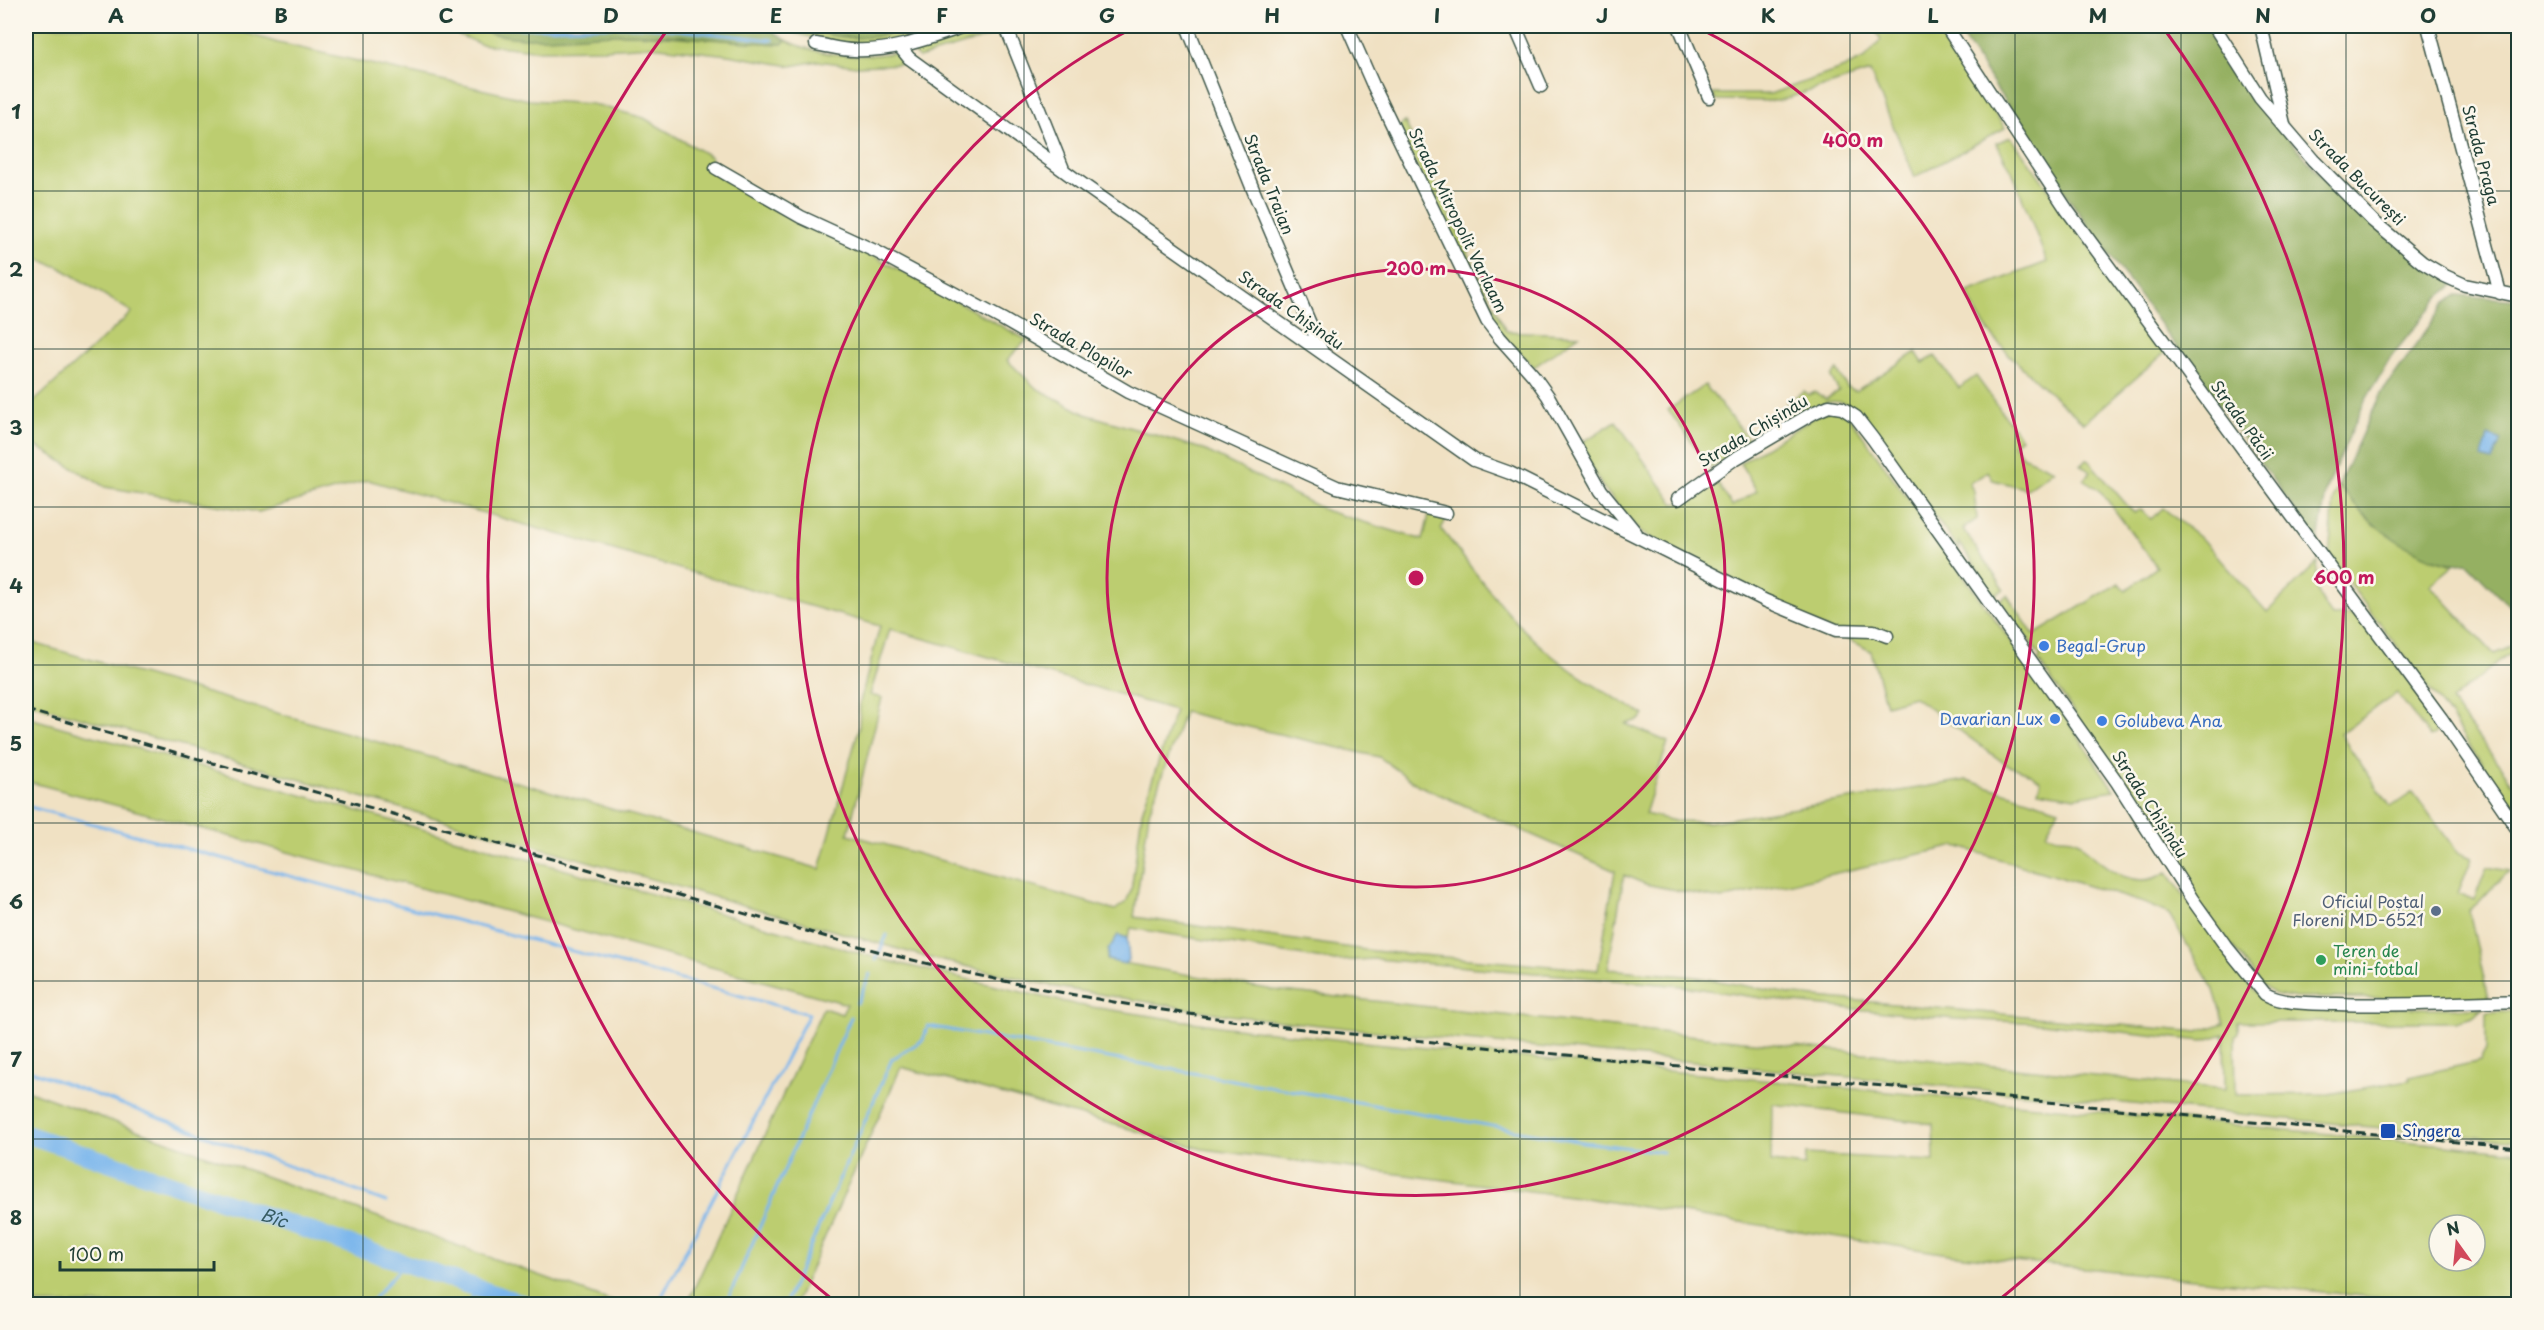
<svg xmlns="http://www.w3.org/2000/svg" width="2544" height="1330" font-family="'Playpen Sans',sans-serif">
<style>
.green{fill:#bccd70;stroke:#6e8552;stroke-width:1.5;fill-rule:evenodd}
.forest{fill:#95b062;stroke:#5a764b;stroke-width:1.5}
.water{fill:#7ab6ec;stroke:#4c7a90;stroke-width:1.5}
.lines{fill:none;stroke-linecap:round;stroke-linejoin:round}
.stream{stroke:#7ab6ec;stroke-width:3}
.river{stroke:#7ab6ec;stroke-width:18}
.minor-casing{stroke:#3e5649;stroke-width:15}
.minor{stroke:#fff;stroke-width:12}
.rail{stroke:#1f3d34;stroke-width:3;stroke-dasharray:9 4.5;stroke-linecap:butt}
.grid{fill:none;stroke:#1f3d34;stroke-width:1.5;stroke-opacity:0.55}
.ring{fill:none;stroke:#c2185b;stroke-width:3}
.shop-dot{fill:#3f7fe0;stroke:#fbf7ec;stroke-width:2}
.service-dot{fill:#5c6f8a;stroke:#fbf7ec;stroke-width:2}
.leisure-dot{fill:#2e9e5b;stroke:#fbf7ec;stroke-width:2}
.transit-dot{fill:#1a4fb4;stroke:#fbf7ec;stroke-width:2}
.labels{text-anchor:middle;stroke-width:5;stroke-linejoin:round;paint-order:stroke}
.street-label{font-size:16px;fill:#1f3d34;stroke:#fbf7ec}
.shop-label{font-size:16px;fill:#366cbe;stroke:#fbf7ec;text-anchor:start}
.service-label{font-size:16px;fill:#4e5e75;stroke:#fbf7ec;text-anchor:end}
.leisure-label{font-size:16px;fill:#27864d;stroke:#fbf7ec;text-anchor:start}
.transit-label{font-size:16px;fill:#164399;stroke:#fbf7ec;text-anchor:start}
.water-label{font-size:18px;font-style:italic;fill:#365b62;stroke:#fbf7ec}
.centre{fill:#c2185b;stroke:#fbf7ec;stroke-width:3}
.ring-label{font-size:18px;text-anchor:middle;font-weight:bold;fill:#c2185b;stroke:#fbf7ec;stroke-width:5;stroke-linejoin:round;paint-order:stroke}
.neatline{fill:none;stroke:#1f3d34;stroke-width:2}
.grid-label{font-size:20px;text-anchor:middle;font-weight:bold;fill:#1f3d34}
</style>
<rect width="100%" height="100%" fill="#fbf7ec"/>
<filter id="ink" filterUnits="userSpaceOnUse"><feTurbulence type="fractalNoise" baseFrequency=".0167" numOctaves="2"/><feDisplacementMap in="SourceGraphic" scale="12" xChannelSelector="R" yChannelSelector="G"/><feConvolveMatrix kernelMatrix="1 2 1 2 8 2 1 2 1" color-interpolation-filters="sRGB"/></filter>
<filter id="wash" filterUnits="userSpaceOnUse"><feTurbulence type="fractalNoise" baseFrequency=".008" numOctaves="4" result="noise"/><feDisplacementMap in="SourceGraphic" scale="24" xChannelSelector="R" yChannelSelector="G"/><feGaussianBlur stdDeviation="1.35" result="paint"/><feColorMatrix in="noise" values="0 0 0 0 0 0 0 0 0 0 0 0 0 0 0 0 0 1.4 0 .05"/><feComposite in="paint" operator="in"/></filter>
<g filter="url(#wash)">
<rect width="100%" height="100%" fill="#f0e1c3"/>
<path class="green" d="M26,26H224L278,43L529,100L592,104L644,118L711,157L709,170L760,203L872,255L1027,340L1007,360L1036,388L1085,414L1202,449L1327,511L1423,540L1430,511L1447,518L1441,529C1474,570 1504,614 1544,649C1574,675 1610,695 1644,715L1639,720L1626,724L1668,742L1645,814L1675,821L1710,822L1967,780L2059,809L2046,833C2059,842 2067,835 2077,841C2081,843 2084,848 2087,851C2110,871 2136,892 2167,872L2254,990L2269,1002L2284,1008H2483L2473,1017L2456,1022H2238V1033L2235,1037L2236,1095L2329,1094L2410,1080L2409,1077L2481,1061L2486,1049V1013L2518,1011V1141L1412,1035L1228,1015L1062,988L930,958L26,702V641L820,869L859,728L860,702L880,626L368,480L259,512L105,487L26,440V409L132,312L59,267L26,255ZM890,629L1175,710L1142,812L1131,891L1126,902L1115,910L848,834L882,698L870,695ZM1184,712L1379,757L1418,785L1615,871L1598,970L1373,951L1134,917L1149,813ZM1956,846L2144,903L2169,914L2214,990L2224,1023L2198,1032L1795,995L1697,977L1608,969L1624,875L1645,884L1721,899ZM1131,928L1335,961L1376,959L1682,986L1794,1003L1955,1019L2042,1023L2202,1041L2224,1034L2225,1089L1743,1041L1273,990L1107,960L1118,935L1127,938Z
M439,26H469L484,32L636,34L782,44L786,40C820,57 857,58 894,53L905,64L856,66L818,61L791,66L728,55L651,46L603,49L533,50L480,44Z
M796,26L815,31L896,34L919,26H951C936,31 922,37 907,41C867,51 829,42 791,32Z
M984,26H1024L919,58L909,49Z
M1873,26H1936L2005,128L1915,177L1870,72L1778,101L1715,100L1713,94H1770L1844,68L1865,58L1881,40Z
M1405,122L1506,331L1579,335L1534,367L1503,337L1491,321L1398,128Z
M2011,137L2166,352L2084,423C2050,392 1978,336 1968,292L2047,262L2012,171L1996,143Z
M1916,352L1923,363L1935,356L1959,388L1976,376L2021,438L2013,444L2022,456L2054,470L2027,489L1993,480L1988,472L1969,483L1974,492L1977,519L1963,529L2004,589L1995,595L1959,542V550L1861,414C1850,405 1843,400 1827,402L1711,468L1668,410L1705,385L1749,440L1792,413L1786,403L1804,391L1809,395L1815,392L1826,399L1839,391L1831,377L1837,370L1847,387L1856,391Z
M1831,410L1843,412L1850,418L2068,721L2114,790L2076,797L2038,791L2041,781L2029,773L2007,765L1914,697L1886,705L1871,651L1705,568L1640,532L1602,486L1578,445L1616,421L1674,504L1684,502L1715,479L1732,506L1757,491L1740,463L1818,415Z
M2087,459L2134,513L2141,509L2151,519L2163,508L2206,543L2267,612L2318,562C2314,588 2317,595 2332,616L2359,615L2443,727L2430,737L2397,693L2340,734L2391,807L2413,792L2457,852L2472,858L2458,893L2474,900L2487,867L2510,871L2504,875L2478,903L2469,910L2488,998H2296L2275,994L2262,985L2203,908L2117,775L2038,660L2041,657L2000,600L2007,595L2034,635L2119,583L2126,590L2157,567L2102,493L2084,479L2090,472L2081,465Z
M2338,486L2373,524L2433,559L2454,565L2430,585L2494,654L2518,644V650L2499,661L2451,701L2518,790V817L2444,708L2329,557L2334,496Z
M26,717L884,960L1078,1005L1226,1027L1342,1040L2518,1152V1304H2442L1955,1255L1585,1198L1203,1149L901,1067L795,1304H687L823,1008L842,1014L847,1004L26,781ZM1772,1104L1933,1124L1934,1161L1806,1154L1805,1166L1771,1162ZM2439,1225H2475V1261H2439Z
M26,1090L619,1304H26Z"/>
<path class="forest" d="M469,26H765L786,40L782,44C734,42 685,35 636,34C580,32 522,49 469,26Z
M802,26H919C878,40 843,43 802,26Z
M1955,26H2208L2255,99L2321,176L2454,285L2439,297L2391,357L2365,401L2327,486L2318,542L2072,203Z
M2457,295L2518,300V615L2467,563C2438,568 2396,542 2374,524C2361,513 2350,498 2338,486L2379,397L2445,304Z"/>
<path class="water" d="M2488,436L2501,441L2492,461L2482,458Z
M1118,935L1127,938L1129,960L1125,964L1107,960L1108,950Z"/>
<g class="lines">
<path class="stream" d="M494,26L521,28L641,26L773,40
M26,806L809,1014L658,1304
M876,960L887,935
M857,1003L870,974
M26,1069L386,1202
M369,1304L404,1264
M469,1304L477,1288
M726,1304L851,1017
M785,1304L892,1059L923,1040L928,1026L1583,1142L1663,1152"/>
<path class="river" id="s1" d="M26,1134L524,1304"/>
</g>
</g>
<g filter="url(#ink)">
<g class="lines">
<g class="minor-casing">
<path id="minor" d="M1187,26L1254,192L1322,352
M1347,26L1373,85L1487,321L1500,338L1533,375L1548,396L1601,490L1636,533
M1515,26L1541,86
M1679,26L1709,97
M1946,26L2067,210L2441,718L2518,830
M2214,26L2260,98L2313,160L2373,221L2423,263L2445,276L2465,285L2518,296
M2261,26L2284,124
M2428,26L2500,293
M1008,32L1063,169
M816,44C829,46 842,50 854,50C893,52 929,38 965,26
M900,47L909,58L1078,181L1474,460L1510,473L1766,601L1836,630L1874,631L1887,636
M716,168L801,217L877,252L1002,319L1128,392L1337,487L1446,513
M1678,499L1733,460L1815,412L1829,406L1842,408L1856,417L1873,439L2117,782L2192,899L2225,945L2265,994C2285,1005 2315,1003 2337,1004C2398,1006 2458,1003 2518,1001"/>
</g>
<use href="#minor" class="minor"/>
<path class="rail" d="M26,710L866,948C1016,988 1167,1014 1321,1031L2518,1148"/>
</g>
</g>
<path class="grid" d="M198,26V1304M363,26V1304M529,26V1304M694,26V1304M859,26V1304M1024,26V1304M1189,26V1304M1355,26V1304M1520,26V1304M1685,26V1304M1850,26V1304M2015,26V1304M2181,26V1304M2346,26V1304M26,191H2518M26,349H2518M26,507H2518M26,665H2518M26,823H2518M26,981H2518M26,1139H2518"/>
<g class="ring">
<circle cx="1416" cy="578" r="309"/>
<path d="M1697 27A618 618 0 1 1 1135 27"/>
<path d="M838 1304A928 928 0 0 1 670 26M2162 26A928 928 0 0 1 1994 1304"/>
</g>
<g class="shop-dot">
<circle cx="2044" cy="646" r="6"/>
<circle cx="2055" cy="719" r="6"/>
<circle cx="2102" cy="721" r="6"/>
</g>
<circle class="service-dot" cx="2436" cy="911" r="6"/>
<circle class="leisure-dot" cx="2321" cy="960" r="6"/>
<rect class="transit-dot" x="2380" y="1123" width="16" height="16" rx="3"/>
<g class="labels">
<g class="street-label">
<text transform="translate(2481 155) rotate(75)" y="6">Strada Praga</text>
<text transform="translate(2357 177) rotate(45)" y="6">Strada București</text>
<text transform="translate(1269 184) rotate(68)" y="6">Strada Traian</text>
<text transform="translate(1458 220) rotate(64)" y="6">Strada Mitropolit Varlaam</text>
<text transform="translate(1291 310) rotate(35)" y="6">Strada Chișinău</text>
<text transform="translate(1081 346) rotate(30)" y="6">Strada Plopilor</text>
<text transform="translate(2242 420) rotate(54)" y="6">Strada Păcii</text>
<text transform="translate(1753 431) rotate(-31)" y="6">Strada Chișinău</text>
<text transform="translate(2150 804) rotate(57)" y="6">Strada Chișinău</text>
</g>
<g class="shop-label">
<text x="2056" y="652">Begal-Grup</text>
<text x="2043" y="725" text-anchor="end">Davarian Lux</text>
<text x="2114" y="727">Golubeva Ana</text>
</g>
<g class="service-label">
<text x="2424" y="908">Oficiul Poștal<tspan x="2424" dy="18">Floreni MD-6521</tspan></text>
</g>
<g class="leisure-label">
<text x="2333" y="957">Teren de<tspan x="2333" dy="18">mini-fotbal</tspan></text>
</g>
<g class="transit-label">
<text x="2402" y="1137">Sîngera</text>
</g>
<g class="water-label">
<text dy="6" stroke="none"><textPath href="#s1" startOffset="262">Bîc</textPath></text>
</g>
</g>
<circle cx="1416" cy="578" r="9" class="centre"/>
<g class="ring-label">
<text x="1853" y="147">400 m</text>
<text x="1416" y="275">200 m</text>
<text x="2344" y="584">600 m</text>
</g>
<rect width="2544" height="1330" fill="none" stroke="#fbf7ec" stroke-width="66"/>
<g transform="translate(2457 1243) rotate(345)"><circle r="28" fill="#fbf7ec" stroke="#a3ada2" stroke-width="1.5"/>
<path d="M0-4.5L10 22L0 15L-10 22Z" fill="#d1495b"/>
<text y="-9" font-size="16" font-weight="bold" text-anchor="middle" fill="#1f3d34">N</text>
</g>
<path d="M60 1261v9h154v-9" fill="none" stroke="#1f3d34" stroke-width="3"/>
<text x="69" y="1261" font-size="18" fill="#1f3d34" stroke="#fbf7ec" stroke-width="4.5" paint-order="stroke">100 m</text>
<rect x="33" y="33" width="2478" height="1264" class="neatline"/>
<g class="grid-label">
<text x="116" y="23">A</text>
<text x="281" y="23">B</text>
<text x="446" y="23">C</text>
<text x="611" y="23">D</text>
<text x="776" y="23">E</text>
<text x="942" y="23">F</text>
<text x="1107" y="23">G</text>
<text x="1272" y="23">H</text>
<text x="1437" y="23">I</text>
<text x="1602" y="23">J</text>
<text x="1768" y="23">K</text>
<text x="1933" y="23">L</text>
<text x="2098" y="23">M</text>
<text x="2263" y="23">N</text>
<text x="2428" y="23">O</text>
<text x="16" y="119">1</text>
<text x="16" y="277">2</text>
<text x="16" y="435">3</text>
<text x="16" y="593">4</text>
<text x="16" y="751">5</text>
<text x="16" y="909">6</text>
<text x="16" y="1067">7</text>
<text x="16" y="1225">8</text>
</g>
</svg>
